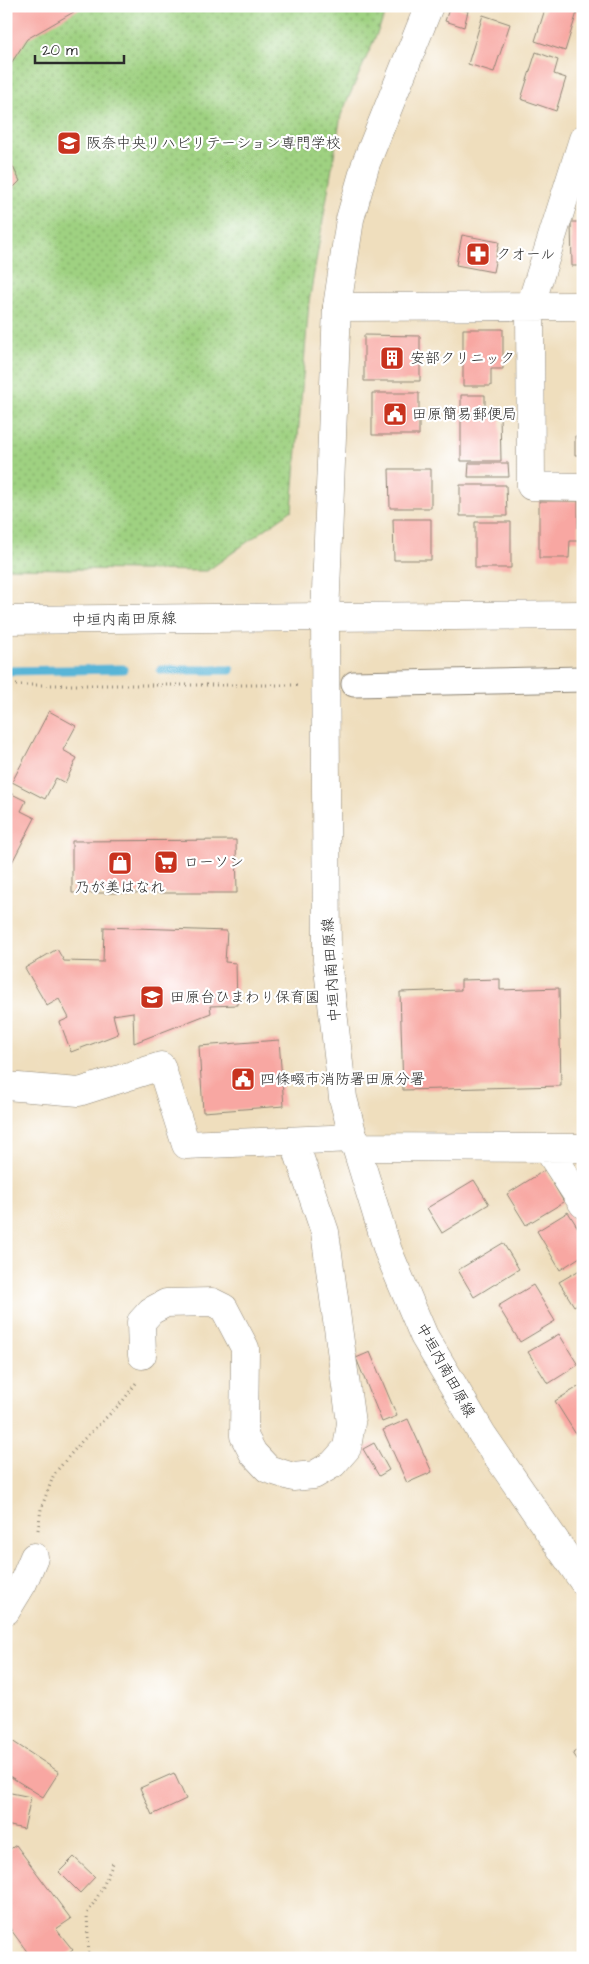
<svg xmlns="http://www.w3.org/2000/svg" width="589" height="1964" font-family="'Architects Daughter','Klee One',sans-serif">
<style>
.grass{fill:url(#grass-dots);stroke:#657e56}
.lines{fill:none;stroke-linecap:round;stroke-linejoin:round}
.stream{stroke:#59b5d7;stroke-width:9}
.building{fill:#f8a7a2}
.pedestrian-casing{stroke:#8d8474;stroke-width:27}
.minor-casing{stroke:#8d8474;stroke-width:29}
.tertiary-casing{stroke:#8d8474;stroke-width:29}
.secondary-casing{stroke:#8d8474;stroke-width:29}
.path{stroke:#8d8474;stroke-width:3;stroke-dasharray:1 4;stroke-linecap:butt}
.pedestrian{stroke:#fff;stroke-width:25}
.minor{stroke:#fff;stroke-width:28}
.tertiary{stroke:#fff;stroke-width:28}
.secondary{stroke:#fff;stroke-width:28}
.labels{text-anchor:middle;stroke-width:4.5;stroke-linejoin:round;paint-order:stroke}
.poi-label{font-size:15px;fill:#2b2b2b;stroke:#fff;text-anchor:start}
.street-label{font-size:15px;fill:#2b2b2b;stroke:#fff}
</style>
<defs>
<pattern id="grass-dots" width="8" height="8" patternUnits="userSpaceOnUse" patternTransform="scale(1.25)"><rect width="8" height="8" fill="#9fd181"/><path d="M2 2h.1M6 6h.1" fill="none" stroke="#82aa6a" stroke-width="1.8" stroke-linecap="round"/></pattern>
</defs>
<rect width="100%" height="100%" fill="#fff"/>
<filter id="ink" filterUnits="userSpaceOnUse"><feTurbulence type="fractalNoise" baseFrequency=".02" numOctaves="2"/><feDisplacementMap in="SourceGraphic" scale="10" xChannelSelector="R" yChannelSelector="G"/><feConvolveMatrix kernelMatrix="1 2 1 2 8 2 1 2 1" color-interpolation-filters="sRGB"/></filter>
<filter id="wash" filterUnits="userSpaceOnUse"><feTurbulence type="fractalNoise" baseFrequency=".0096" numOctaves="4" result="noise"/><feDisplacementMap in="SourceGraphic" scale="20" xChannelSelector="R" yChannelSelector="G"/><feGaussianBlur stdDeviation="1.12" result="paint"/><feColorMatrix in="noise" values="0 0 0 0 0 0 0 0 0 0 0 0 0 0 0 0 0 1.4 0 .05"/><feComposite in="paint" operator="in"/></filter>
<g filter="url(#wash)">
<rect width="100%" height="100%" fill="#efdebd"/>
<path class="grass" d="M6,6H389L341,115L309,302L292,510L207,571L6,568Z"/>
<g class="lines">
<path class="stream" d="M161,670H230
M6,671L123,669"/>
</g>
<g id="blocks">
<path class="building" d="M6,6H84L27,39L12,62L6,75Z
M450,6L468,11L464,27L445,21Z
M546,6H579L565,51L535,41Z
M483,15L510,24L494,72L468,64Z
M536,52L558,60L554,74L566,78L556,111L521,99Z
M6,153L20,181L6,195Z
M571,222H583V266H572Z
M462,235L499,242L493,272L456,265Z
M463,329H503V369H491V386H463Z
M364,335L420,336V381H364Z
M372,393H419V435H372Z
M461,395H485V414H500L501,461H461Z
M575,436H583V455H575Z
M469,463H508L509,477H468Z
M389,469H431V508H390Z
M460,485H506L507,516H460Z
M539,501H578V541H570L569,558H539Z
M393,519H431V560H394Z
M475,522H511V568H475Z
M49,711L76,726L63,750L77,758L65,783L56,778L45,799L12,782Z
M6,791L26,801L21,811L35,818L6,874Z
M236,840L237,893H72V841Z
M104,927L227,931L225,962L236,963L237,1005L210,1006L211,1013L134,1043L133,1012L113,1015L118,1034L71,1052L60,1022L69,1018L59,999L47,1006L25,968L57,949L64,961L103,962Z
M500,979V990L559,988L561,1086L403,1090L400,992L461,990V980Z
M279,1040L284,1106L203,1112L199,1046Z
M545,1170L564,1202L526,1225L507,1194Z
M474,1180L489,1204L442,1233L427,1208Z
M568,1212L583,1236V1255L560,1270L537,1231Z
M503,1243L519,1269L474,1297L458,1270Z
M583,1268V1301L574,1306L559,1282Z
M533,1285L555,1321L520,1342L498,1306Z
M559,1334L578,1365L548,1384L528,1352Z
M370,1352L397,1416L382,1422L356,1358Z
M583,1384V1432L577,1436L555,1401Z
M408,1419L432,1472L407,1483L383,1430Z
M374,1443L389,1470L379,1476L363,1449Z
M6,1737L59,1772L43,1797L6,1774Z
M583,1746V1768L573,1753Z
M174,1773L186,1799L152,1815L140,1788Z
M6,1792L31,1797L24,1829L6,1825Z
M16,1845L71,1919L56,1929L73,1950L63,1958H21L28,1953L6,1923V1852Z
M74,1857L95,1877L80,1893L59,1872Z"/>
</g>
</g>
<g filter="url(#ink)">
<use href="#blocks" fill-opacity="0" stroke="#8d8474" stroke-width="1"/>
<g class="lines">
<g class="pedestrian-casing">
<path id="pedestrian" d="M354,684L583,679"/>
</g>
<g class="minor-casing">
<path id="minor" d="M583,139L530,307L531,486L583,487
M337,307L583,306
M6,1086L79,1092L161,1066L186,1145L354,1138
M356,1147L583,1148
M547,1148L583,1204
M142,1355L141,1322L151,1311L166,1303L212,1302L224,1308L245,1348L244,1436L253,1453L268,1469L293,1477L314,1475L333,1464L347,1448L351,1423L325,1232L294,1141
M6,1611L23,1583L34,1557"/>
</g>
<g class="tertiary-casing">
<path id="tertiary" d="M429,6L366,163L350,219L337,307L325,617L583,615"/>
</g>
<g class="secondary-casing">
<path id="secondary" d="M6,620L325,617L327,960L343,1098L356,1147L388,1251L424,1336L482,1434L583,1581"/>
</g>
<path class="path" d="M6,685H298
M38,1530L41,1509L54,1474L82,1441L122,1402L136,1383
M89,1958L87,1914L102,1889L113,1863"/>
<use href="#pedestrian" class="pedestrian"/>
<use href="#minor" class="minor"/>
<use href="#tertiary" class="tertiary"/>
<use href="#secondary" class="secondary"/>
</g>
</g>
<defs>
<g id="university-square" transform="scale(1.25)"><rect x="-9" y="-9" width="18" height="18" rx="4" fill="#c8321e" stroke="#fff"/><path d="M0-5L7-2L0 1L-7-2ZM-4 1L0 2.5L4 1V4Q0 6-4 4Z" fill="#fff"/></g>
<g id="pharmacy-square" transform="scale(1.25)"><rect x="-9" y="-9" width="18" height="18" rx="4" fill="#c8321e" stroke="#fff"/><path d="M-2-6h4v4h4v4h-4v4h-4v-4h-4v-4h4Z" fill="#fff"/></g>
<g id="building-square" transform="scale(1.25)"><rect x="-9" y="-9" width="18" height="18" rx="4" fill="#c8321e" stroke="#fff"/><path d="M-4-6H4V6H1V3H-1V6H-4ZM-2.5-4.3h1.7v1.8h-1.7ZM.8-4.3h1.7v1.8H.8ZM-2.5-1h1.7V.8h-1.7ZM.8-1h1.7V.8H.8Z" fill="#fff"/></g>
<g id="civic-square" transform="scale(1.25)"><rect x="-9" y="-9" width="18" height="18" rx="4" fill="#c8321e" stroke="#fff"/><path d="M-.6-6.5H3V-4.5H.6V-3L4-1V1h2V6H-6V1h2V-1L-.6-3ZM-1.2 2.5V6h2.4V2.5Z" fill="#fff"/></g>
<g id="supermarket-square" transform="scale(1.25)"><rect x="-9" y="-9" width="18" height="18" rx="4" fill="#c8321e" stroke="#fff"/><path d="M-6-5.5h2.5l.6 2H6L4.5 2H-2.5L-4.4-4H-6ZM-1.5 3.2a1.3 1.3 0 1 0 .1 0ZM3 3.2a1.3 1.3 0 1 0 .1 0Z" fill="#fff"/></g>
<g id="shop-square" transform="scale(1.25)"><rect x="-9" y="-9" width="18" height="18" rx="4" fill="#c8321e" stroke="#fff"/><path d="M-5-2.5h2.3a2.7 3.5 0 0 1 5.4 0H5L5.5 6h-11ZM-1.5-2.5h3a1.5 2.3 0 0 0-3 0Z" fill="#fff"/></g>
<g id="school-square" transform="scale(1.25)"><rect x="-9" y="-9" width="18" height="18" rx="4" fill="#c8321e" stroke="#fff"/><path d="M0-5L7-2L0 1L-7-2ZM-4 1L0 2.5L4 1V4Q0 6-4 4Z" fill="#fff"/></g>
</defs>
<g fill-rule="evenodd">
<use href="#university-square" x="69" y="143"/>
<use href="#pharmacy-square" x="478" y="254"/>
<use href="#building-square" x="392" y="358"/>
<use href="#civic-square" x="395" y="414"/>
<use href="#supermarket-square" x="166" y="862"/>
<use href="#shop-square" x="120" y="863"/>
<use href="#school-square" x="152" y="997"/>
<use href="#civic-square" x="243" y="1079"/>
</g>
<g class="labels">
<g class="poi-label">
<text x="86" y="148">阪奈中央リハビリテーション専門学校</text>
<text x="496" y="259">クオール</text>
<text x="410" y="363">安部クリニック</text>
<text x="412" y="419">田原簡易郵便局</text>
<text x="184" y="867">ローソン</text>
<text x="120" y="892" text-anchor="middle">乃が美はなれ</text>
<text x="170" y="1002">田原台ひまわり保育園</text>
<text x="260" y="1084">四條畷市消防署田原分署</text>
</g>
<g class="street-label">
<text transform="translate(124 619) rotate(-1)" y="5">中垣内南田原線</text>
<text transform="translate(331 970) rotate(-94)" y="5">中垣内南田原線</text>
<text transform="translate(446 1370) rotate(61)" y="5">中垣内南田原線</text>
</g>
</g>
<rect width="589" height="1964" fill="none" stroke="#fff" stroke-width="25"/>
<path d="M35 55v8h89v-8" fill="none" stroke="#2b2b2b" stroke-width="2.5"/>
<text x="42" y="55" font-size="15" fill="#2b2b2b" stroke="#ffffff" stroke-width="4" paint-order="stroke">20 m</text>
</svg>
